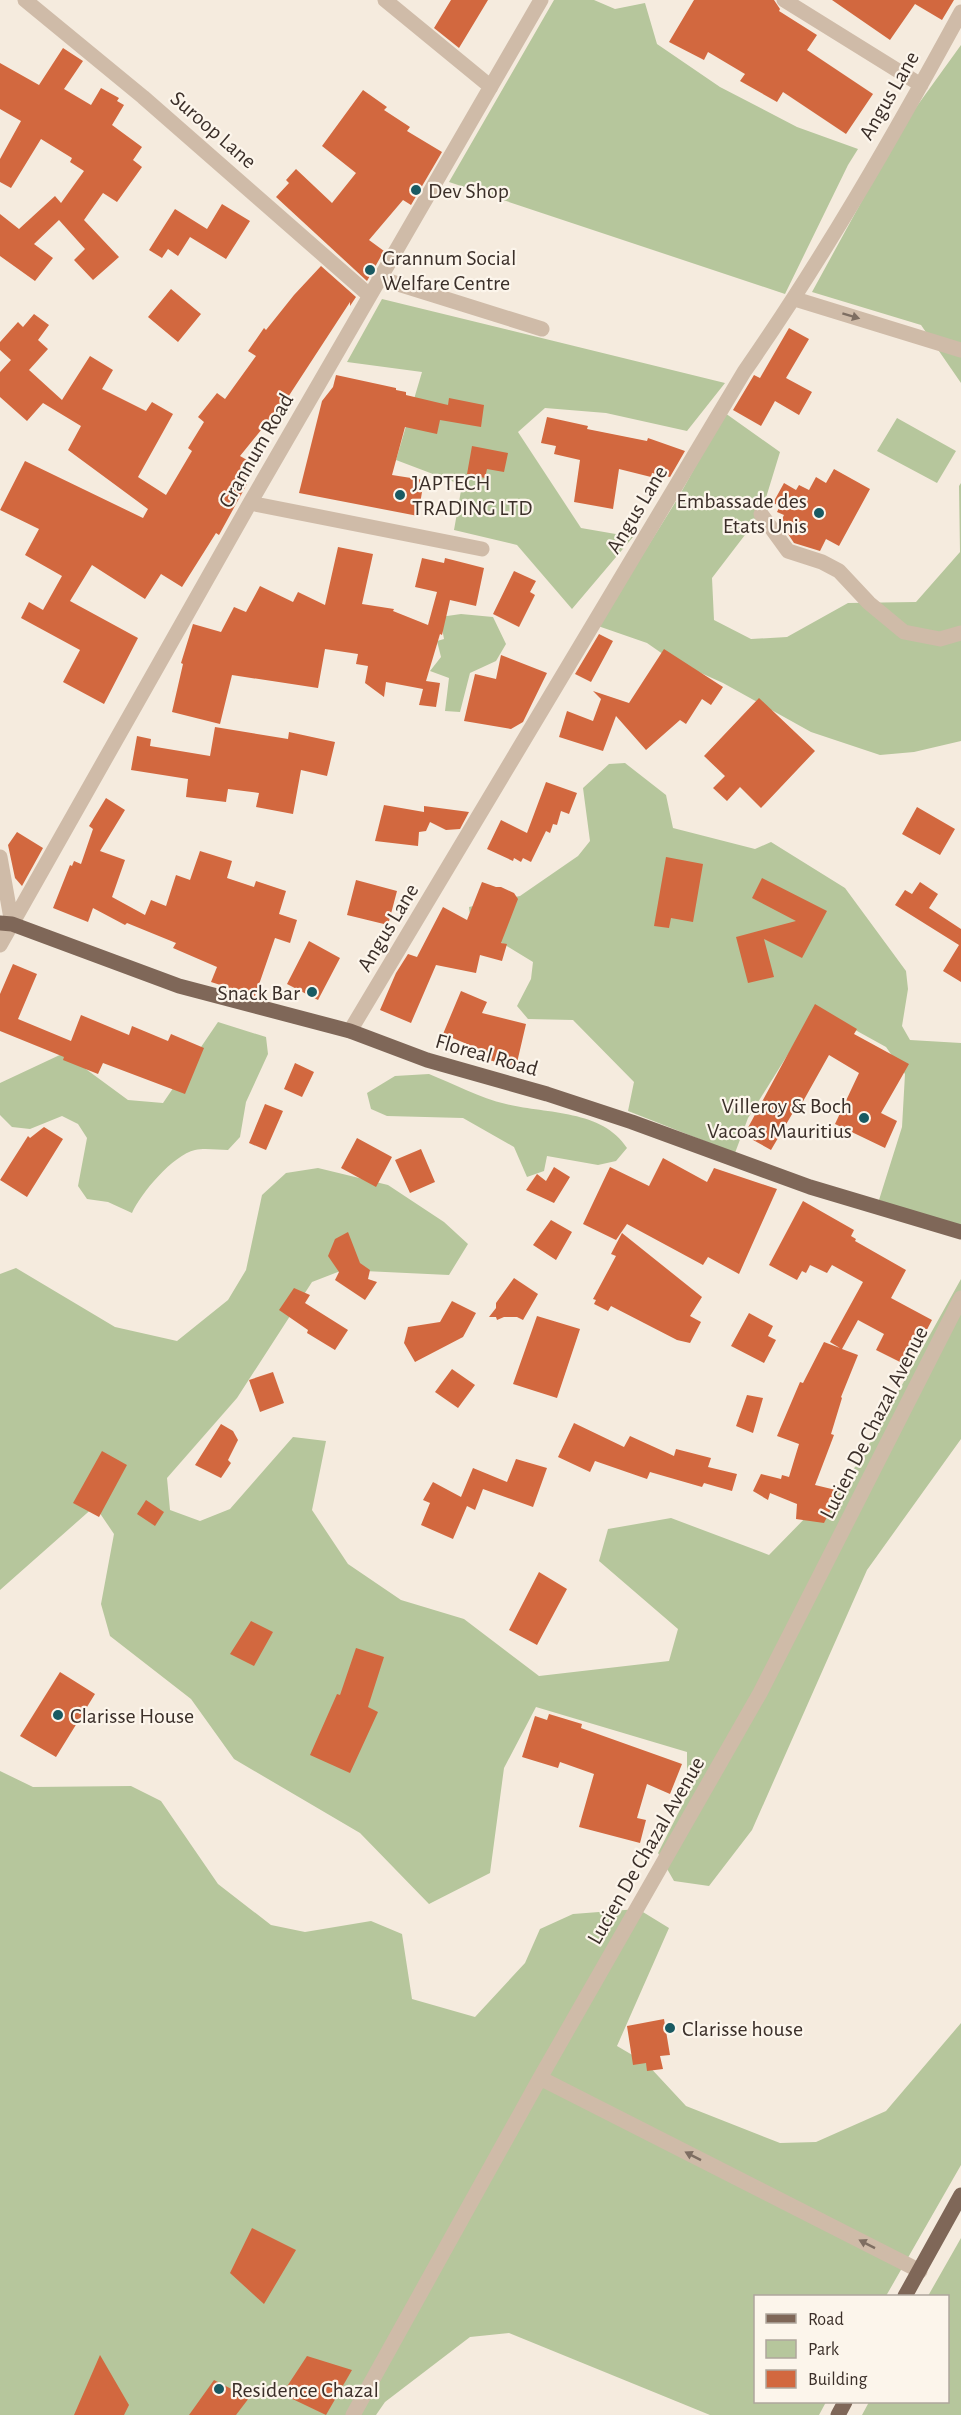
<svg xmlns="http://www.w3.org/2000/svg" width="961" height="2415" font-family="'Alegreya Sans',sans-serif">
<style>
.green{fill:#b6c69c}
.building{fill:#d2683f}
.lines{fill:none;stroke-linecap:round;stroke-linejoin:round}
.minor{stroke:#cfbba8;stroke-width:15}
.major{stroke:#7f6758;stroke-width:15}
.oneway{fill:#7e6e62}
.poi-dot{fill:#195a62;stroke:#fcf5eb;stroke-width:2}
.labels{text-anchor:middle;stroke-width:4.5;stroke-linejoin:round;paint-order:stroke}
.street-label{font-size:22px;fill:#3b2f29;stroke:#fcf5eb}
.poi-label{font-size:22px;fill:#3b2f29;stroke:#fcf5eb;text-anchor:start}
</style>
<rect width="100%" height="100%" fill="#f5ebde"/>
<path class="green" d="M554,0H594L615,9L645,3L657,44L720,87L797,127L858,149L848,165L785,294L449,182Z
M961,45V383L921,325L812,292L904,124Z
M382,299L725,383L687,431L606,413L545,408L518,432L581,528L633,537L572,609L517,545L454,530L462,485L396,460L422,372L347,362Z
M725,413L780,452L761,514L712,578L714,620L751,639L787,637L848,603L916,602L960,552L959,486L961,483V741L914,752L880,755L811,732L723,683L670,659L647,643L598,626L678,498Z
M897,418L956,451L937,483L877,451Z
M461,614L493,617L506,644L496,661L470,673L460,712L445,711L449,678L430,671L441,657L437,641L444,639L440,617Z
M625,763L666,795L673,828L755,849L771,842L845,888L906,971L908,989L902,1026L910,1040L961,1043V1230L879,1200L902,1127L905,1074L886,1047L839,1021L805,1027L748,1118L735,1153L628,1111L634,1082L573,1020L528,1019L517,1006L531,979L533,962L471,924L469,907L520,896L578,856L590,841L583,788L609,764Z
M218,1022L266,1037L268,1054L246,1102L240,1137L228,1150C218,1150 205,1148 195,1150C173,1155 141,1193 132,1213L108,1202L87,1199L78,1186L87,1138L78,1124L62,1116L30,1129L12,1127L0,1115V1083L64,1053L128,1100L163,1103Z
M429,1074C454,1084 480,1098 506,1104C545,1114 602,1109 627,1148L616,1161L598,1165L547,1156L544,1171L527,1177L514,1147L463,1118L387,1116L371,1109L367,1093L395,1076Z
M318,1168L388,1185L444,1222L468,1244L449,1275L343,1270L312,1282L237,1398L167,1478L170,1510L200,1521L230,1509L293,1437L326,1441L312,1510L348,1564L401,1600L464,1619L539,1676L669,1661L678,1629L599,1561L608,1529L671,1518L769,1555L858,1464L961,1279V1439L867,1570L752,1830L709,1886L674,1881L658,1853L687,1796V1752L536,1707L504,1768L490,1873L429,1904L360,1833L234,1759L191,1699L110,1636L101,1604L114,1534L95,1506L0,1590V1274L16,1268L115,1327L177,1341L228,1300L246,1270L262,1195L286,1173Z
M0,1771L33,1787L131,1786L161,1801L218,1884L271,1925L305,1932L371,1921L402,1934L412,1999L475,2017L525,1963L540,1929L573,1914L638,1909L669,1928L617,2046L646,2063L686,2106L780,2143L816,2142L886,2111L961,2023V2165L886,2296H756V2402H826L819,2415H710L509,2333L470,2337L385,2402L376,2415H0Z
M961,2238V2415H862L869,2402H948V2296H928Z"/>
<path class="building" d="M451,0H488L459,48L434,28Z
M694,0H774L780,9L779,11L817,35L807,50L873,94L846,134L783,92L777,102L740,81L745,74L708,52L704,60L669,42Z
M832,0H954L942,20L915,4L890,40Z
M63,48L83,61L64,89L91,105L101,88L119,98L117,101L124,105L112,125L142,147L133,160L142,167L117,202L103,193L84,220L119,257L93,280L74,260L85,249L59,220L34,244L53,258L35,281L0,256V214L19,229L55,196L61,203L84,171L70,162L72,158L41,139L11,188L0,182V159L21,121L0,109V63L39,85Z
M363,90L387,107L384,110L410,127L407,131L442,152L411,205L403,200L369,240L384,251L367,281L276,197L289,183L286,180L296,169L332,203L356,173L322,146Z
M222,204L250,221L226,259L190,237L178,256L168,249L162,258L149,250L175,209L207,229Z
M321,266L356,297L350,306V302L277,414L275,413L240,456L254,464L244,482L247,484L219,535L216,533L182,587L161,574L145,599L92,565L70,601L138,638L104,704L63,682L80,650L21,618L29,602L43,610L62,576L25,555L39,529L0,510L25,461L143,518L148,509L68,450L81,426L43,403L27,421L0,397V372L11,360L0,350V342L18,322L23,327L34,314L49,325L38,340L48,349L29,370L62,400L90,356L113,370L102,389L146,411L152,402L173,414L138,477L166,495L192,451L188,448L204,422L198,417L217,393L225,399L256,356L248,351L264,328L266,330L294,295Z
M171,289L201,314L178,342L148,317Z
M789,328L809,339L786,378L812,392L799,415L775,401L761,426L733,410L754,375L760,378Z
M336,375L396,388V390L406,392V395L448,405L449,398L484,405L481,427L440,420L437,434L405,427L392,475L424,480L418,516L299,493L322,401L333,387Z
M547,417L588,426L587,429L647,441L648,438L685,451L670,477L652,473L651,477L619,469L613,509L574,502L580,460L554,454L556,446L541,443Z
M472,446L508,453L504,472L487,469L485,478L467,474Z
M834,469L870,489L839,546L826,539L820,551L794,543L786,531L787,529L780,523L784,515L777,512L780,506L773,503L784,483L796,490L799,485L809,490L816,477L826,483Z
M338,547L373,554L362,604L394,609L393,611L428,625L437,592L415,587L422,558L444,563L445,558L484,568L476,606L450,600L442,635L440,634L426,681L440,683L436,707L419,705L423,689L386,682L384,697L365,683L368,666L356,664L358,654L325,649L318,688L232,675L220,724L172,712L183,664L181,663L193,624L221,632L234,607L246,612L260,586L293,602L298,592L325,605Z
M514,571L536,581L530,592L535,595L519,627L493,614Z
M599,634L613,641L591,682L575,674Z
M664,649L723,687L711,705L702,699L686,724L680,720L646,750L616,716L603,751L559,737L567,711L593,721L601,699L593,691L629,703Z
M501,655L547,673L523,722L511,729L464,721L475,674L496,679Z
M759,698L815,751L761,808L740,787L727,801L713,788L725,776L704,756Z
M215,727L288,739L289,732L335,742L327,776L301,770L293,814L256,807L259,793L228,789L226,802L186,797L188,779L131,770L137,736L151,739L150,746L210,756Z
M546,782L577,793L569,814L561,811L557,825L553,824L550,833L546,831L531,862L523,858L521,862L514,858L513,861L487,849L501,820L527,833Z
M106,798L125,810L100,851L125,860L112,897L145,915L151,900L166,906L176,875L190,880L200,851L232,861L227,878L254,887L256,881L286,891L279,914L297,920L290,943L275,938L255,996L211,982L217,967L173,948L176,943L127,923L125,925L93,908L88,922L53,908L70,865L72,866L74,861L81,864L93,829L89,826Z
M384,805L424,812V806L469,812L460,829L446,830L430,822L426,831L419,832L418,846L375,841Z
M917,807L955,829L940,855L902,834Z
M17,832L43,848L22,886L15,878L8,845Z
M666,857L703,864L693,922L671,918L669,928L654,926Z
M762,878L827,911L802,958L764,939L774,977L748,983L736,937L796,921L752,898Z
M356,880L397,891L388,925L347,915Z
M482,882L496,887H501L514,893L518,899L501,943L507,944L502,961L480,955L476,973L436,965L411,1023L380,1010L396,973L408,954L417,957L443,907L467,920Z
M920,882L938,894L929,908L961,929V982L943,971L959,945L895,905L905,890L912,894Z
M309,941L340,958L318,1000L287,984Z
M13,964L37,974L18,1019L71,1041L81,1015L129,1035L132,1026L168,1041L171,1034L204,1048L185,1094L103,1063L98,1074L63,1060L64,1057L0,1031V994Z
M461,991L487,1002L482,1013L526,1024L516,1067L477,1057L479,1049L443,1034Z
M815,1004L857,1029L854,1034L909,1064L881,1113L897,1121L885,1148L835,1124L859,1073L829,1055L801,1105L798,1104L771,1150L744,1135Z
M295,1063L314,1072L302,1097L284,1089Z
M265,1104L283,1111L266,1150L249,1143Z
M44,1127L63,1139L27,1197L0,1180L28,1136L30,1138Z
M357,1138L392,1157L376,1187L341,1168Z
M421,1149L435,1182L410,1193L395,1160Z
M663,1158L707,1182L714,1168L777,1189L739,1274L708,1257L703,1265L627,1224L616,1240L583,1224L610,1167L649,1186Z
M554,1167L570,1177L554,1203L526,1190L537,1174L546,1181Z
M803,1201L854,1230L851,1236L856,1239L855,1241L906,1270L891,1298L932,1320L908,1366L876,1350L884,1334L858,1320L842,1349L858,1355L841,1397L842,1398L831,1434L834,1435L815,1485L840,1491L824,1523L796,1519L797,1504L770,1493L768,1500L753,1491L761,1474L781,1479L782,1475L789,1477L799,1444L777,1436L800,1382L803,1383L824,1342L840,1348L830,1342L863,1282L832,1265L827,1273L810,1265L806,1273L802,1271L797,1280L769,1265Z
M551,1220L572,1232L556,1260L533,1245Z
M348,1232L360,1263L370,1270L368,1279L377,1282L365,1300L335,1280L339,1272L328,1256L335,1239Z
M622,1233L702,1297L690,1316L701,1322L690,1343L677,1340L611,1306L608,1311L594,1304L596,1300L593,1299L616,1256L611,1254Z
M514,1278L538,1294L523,1320L517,1317H504L497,1320L496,1317H489L496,1308V1303Z
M294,1288L310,1295L305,1303L348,1330L335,1350L307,1333L308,1330L279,1310Z
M452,1301L476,1313L463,1337L415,1362L404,1343L408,1327L440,1322Z
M749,1313L773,1326L768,1336L776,1340L764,1363L731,1346Z
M537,1316L580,1329L557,1398L513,1384Z
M452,1369L475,1385L458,1408L435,1392Z
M273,1372L284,1403L260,1412L249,1380Z
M747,1395L763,1398L753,1433L736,1426Z
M574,1423L624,1447L630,1436L674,1456L676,1449L711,1458L708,1467L737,1474L732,1491L704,1483L702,1487L650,1472L647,1479L595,1461L590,1472L558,1457Z
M221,1424L233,1431L238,1440L228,1460L231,1463L221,1478L195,1465Z
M102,1451L127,1465L99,1517L73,1503Z
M516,1459L547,1468L533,1507L483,1489L475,1510L467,1506L453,1539L421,1525L430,1503L423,1500L433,1482L461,1497L473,1468L507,1482Z
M146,1500L164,1512L155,1526L137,1514Z
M539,1572L567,1589L537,1645L509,1630Z
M251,1621L273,1632L254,1666L230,1654Z
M356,1648L384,1657L368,1707L378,1712L350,1773L310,1755L337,1694L340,1695Z
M60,1672L95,1694L56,1757L20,1736Z
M549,1714L582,1724L581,1728L682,1764L670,1794L647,1784L637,1818L646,1820L640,1843L579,1827L594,1774L560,1762L558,1768L522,1757L535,1716L547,1720Z
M664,2019L670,2055L660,2056L663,2069L647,2071L646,2063L633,2065L627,2026Z
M252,2228L296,2250L264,2304L230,2273Z
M100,2355L129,2405L124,2415H74Z
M307,2356L352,2370L326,2415L282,2394Z
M214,2380L249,2398L236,2415H189Z"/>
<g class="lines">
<path class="minor" d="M25,0L143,97L369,295
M385,0L491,87
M784,0L921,85
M379,278L542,329
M795,299L961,350
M250,503L482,549
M761,514L788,551L822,562L839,571L869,603L904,632L940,639L961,633
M0,857L12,924
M0,945L250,503L541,0
M350,1031L744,372C824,257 894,135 961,12
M540,2078L920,2271
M353,2415L540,2078L760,1693L961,1298"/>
<path class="major" d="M0,923L12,924L179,986L350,1031L427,1060L547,1094L632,1122L810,1187L961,1232
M905,2296L961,2195
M838,2415L845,2402"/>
</g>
<defs><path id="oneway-solid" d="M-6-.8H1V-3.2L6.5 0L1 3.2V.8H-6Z" transform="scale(1.5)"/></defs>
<g class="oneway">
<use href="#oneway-solid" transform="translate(851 316) rotate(17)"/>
<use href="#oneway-solid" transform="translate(693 2156) rotate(-153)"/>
<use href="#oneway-solid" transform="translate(867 2244) rotate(-153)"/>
</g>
<g class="poi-dot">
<circle cx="416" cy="190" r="6"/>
<circle cx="370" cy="270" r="6"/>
<circle cx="400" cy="495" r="6"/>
<circle cx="819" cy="513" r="6"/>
<circle cx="312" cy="992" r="6"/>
<circle cx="864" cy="1118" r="6"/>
<circle cx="58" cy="1715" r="6"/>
<circle cx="670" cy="2028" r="6"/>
<circle cx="219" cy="2389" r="6"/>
</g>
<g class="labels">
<g class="street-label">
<text transform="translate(888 95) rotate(-60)" y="8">Angus Lane</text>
<text transform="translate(214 129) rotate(41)" y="8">Suroop Lane</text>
<text transform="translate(255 450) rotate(-60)" y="8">Grannum Road</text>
<text transform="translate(636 509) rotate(-59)" y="8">Angus Lane</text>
<text transform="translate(387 927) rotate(-59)" y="8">Angus Lane</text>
<text transform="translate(487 1054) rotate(16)" y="8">Floreal Road</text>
<text transform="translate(873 1422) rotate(-63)" y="8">Lucien De Chazal Avenue</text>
<text transform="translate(645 1850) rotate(-60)" y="8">Lucien De Chazal Avenue</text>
</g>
<g class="poi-label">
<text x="428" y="198">Dev Shop</text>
<text x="382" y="265">Grannum Social<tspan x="382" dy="25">Welfare Centre</tspan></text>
<text x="412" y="490">JAPTECH<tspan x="412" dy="25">TRADING LTD</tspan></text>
<text x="807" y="508" text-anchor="end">Embassade des<tspan x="807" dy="25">Etats Unis</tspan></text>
<text x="300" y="1000" text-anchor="end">Snack Bar</text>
<text x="852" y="1113" text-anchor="end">Villeroy &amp; Boch<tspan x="852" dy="25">Vacoas Mauritius</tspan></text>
<text x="70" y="1723">Clarisse House</text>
<text x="682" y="2036">Clarisse house</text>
<text x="231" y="2397">Residence Chazal</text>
</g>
</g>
<rect x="754" y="2295" width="195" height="108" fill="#fcf5eb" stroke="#afa69d" stroke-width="1.5"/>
<rect x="766" y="2314" width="30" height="9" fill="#7f6758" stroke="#afa69d" stroke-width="1.5"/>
<text x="808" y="2325" font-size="18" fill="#3b2f29">Road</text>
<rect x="766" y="2340" width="30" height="18" fill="#b6c69c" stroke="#afa69d" stroke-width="1.5"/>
<text x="808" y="2355" font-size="18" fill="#3b2f29">Park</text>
<rect x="766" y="2370" width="30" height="18" fill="#d2683f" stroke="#afa69d" stroke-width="1.5"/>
<text x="808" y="2385" font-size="18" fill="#3b2f29">Building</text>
</svg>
